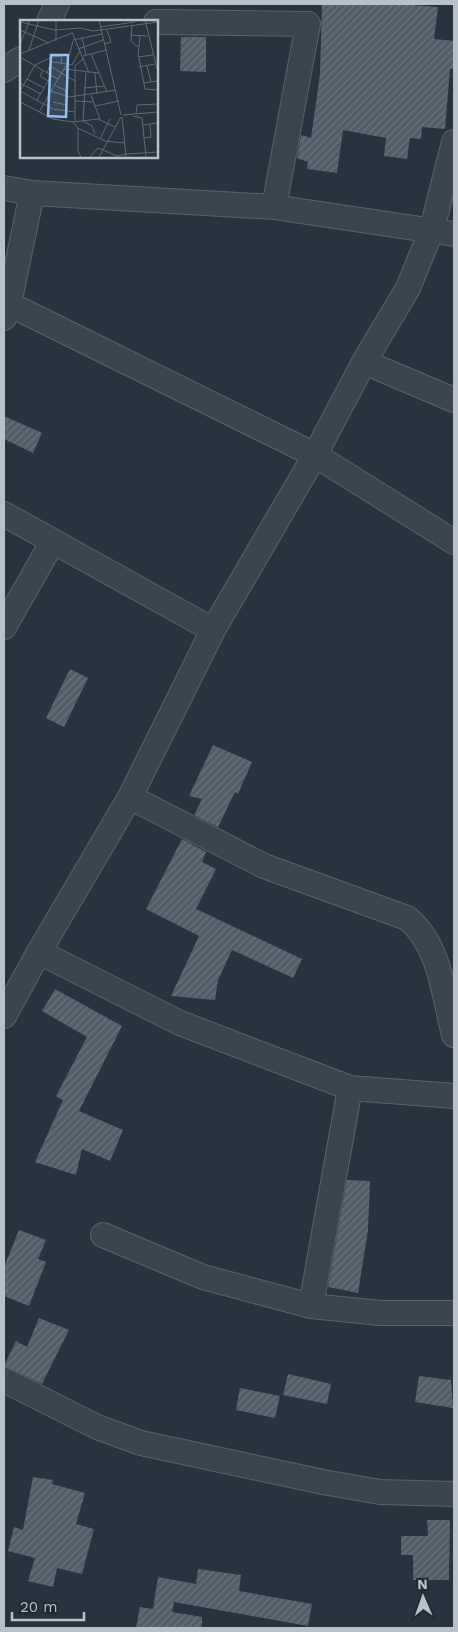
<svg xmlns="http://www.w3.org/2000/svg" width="458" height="1632" font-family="'Work Sans',sans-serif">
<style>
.building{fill:url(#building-hatch)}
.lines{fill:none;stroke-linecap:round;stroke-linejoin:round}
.street-casing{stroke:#59636c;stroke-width:26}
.street{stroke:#3b454f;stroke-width:24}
.inset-road{fill:none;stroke:#616b76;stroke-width:1}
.view{fill:#95c0f1;fill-opacity:0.15;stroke:#95c0f1;stroke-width:2.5}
.inset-edge{fill:none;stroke:#b8c0c9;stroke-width:2.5}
</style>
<defs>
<pattern id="building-hatch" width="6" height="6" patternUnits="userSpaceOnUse" patternTransform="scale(1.25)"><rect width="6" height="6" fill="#515e69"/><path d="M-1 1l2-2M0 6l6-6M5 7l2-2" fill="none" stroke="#68737d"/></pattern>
</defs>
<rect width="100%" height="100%" fill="#27333f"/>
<path class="building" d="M322,4H399L438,7L434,39L454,41V69H450L445,129L422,127L421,139L410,138L407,159L384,156L386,138L343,130L337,173L307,169L308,162L297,158L301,135L311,138L320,74Z
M181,37H206V72L180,71Z
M4,416L42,433L33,453L4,439Z
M70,669L88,678L64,727L46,718Z
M213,745L252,762L238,794L235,792L218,827L194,815L202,799L189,796Z
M182,839L206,852L202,862L216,869L196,909L302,959L293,978L232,950L218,980L215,1000L171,996L199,936L146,909Z
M55,989L122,1026L79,1111L123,1130L110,1161L82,1149L76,1175L35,1162L63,1100L56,1096L87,1037L42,1011Z
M347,1180L370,1181L368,1230L358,1293L328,1287Z
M19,1230L46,1240L38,1259L46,1262L29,1306L4,1296V1267Z
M39,1318L69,1330L42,1384L4,1366L16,1341L27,1347Z
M288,1374L331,1384L327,1404L283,1395Z
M419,1376L451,1380L453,1408L415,1402Z
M240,1388L280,1396L275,1418L236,1410Z
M33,1477L53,1480L52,1484L85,1493L76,1524L94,1529L82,1574L57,1568L53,1587L28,1581L35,1558L8,1551L14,1527L23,1530Z
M427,1520H450L449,1580H413V1555H401V1536H428Z
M198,1569L241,1575L239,1591L312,1604L308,1626L174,1602L172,1612L202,1617V1628H136L140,1607L153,1609L158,1577L196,1584Z"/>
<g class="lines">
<g class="street-casing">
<path id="street" d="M49,21L57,4
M156,22L308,24L274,207L454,234
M4,70L21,59
M4,188L32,193
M9,304L315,455L454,542
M4,318L9,304L32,193L274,207
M364,362L454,400
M4,514L213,630L130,797L39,952L4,1016
M4,627L53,541
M213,630L315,455L364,362L408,288L432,229L454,142
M130,797L264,866L407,918C440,944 444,996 454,1035
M39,952L180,1023L350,1088L454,1096
M103,1235L203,1277L311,1306L380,1313H454
M311,1306L350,1088
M4,1380L97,1427L141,1443L323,1482L380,1492L454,1494"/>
</g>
<use href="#street" class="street"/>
</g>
<g transform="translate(20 20)">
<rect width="138" height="138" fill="#27333f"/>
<path class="inset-road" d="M36,0V21M79,0L101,95M125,0L138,52M0,2L35,10L60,8L73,11L138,2M112,5L111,21L118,27M80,7L115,2M0,10L29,23M52,12L69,53M110,15L128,16M120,16L118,37L133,35M62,18L66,35M53,20L82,14M0,24L10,0M84,24L91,22L87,10M58,29L83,20M9,30L19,0M0,34L52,13M71,34L87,72M63,36L86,30M0,37L38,59L19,92M119,38L125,69L138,70M52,45L60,31M30,46L55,61M127,46L131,62M119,47L135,44M44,49L79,53M23,50L20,56L28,61M66,52L63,101L72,106L75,114M27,53L31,42L41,43M75,53L77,74M7,59L24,68L17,80M38,59L47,44L53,21M0,63L21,74M123,63L138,61M34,65L45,70L47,77M24,68L32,55M64,68L85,66M0,71L15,45L32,37L42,36L41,43L52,45M0,71L33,89L55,92M31,71L49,77L96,70M71,75L80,99M55,81L74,82M0,82L33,99L53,102L78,99L95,107M33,82L47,85L46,92M75,86L99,81M116,94L117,85L138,84M103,95L138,92M113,96L122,98L126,137M102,97L106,137M55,101V46L64,38M53,102L58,108V131L61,137M123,105L138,103M58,108L85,121L104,123M124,118L131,117L130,104M80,119L90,99M106,134L138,132M70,137L78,128L97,136L106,134M79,137L101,97"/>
<path class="view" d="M31,35H48L46,97L28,96Z"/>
<rect width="138" height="138" class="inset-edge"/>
</g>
<rect width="458" height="1632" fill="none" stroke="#b8c0c9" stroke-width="10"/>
<g transform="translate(423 1597) rotate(358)" stroke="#202a34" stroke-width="4" paint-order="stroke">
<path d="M0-4L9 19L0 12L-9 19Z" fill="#b8c0c9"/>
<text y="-8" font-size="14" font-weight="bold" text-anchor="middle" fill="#b8c0c9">N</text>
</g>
<path d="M12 1612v8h72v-8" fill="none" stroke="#b8c0c9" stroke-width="2.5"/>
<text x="20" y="1612" font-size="15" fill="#b8c0c9" stroke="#202a34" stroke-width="4" paint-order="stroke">20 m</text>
</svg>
